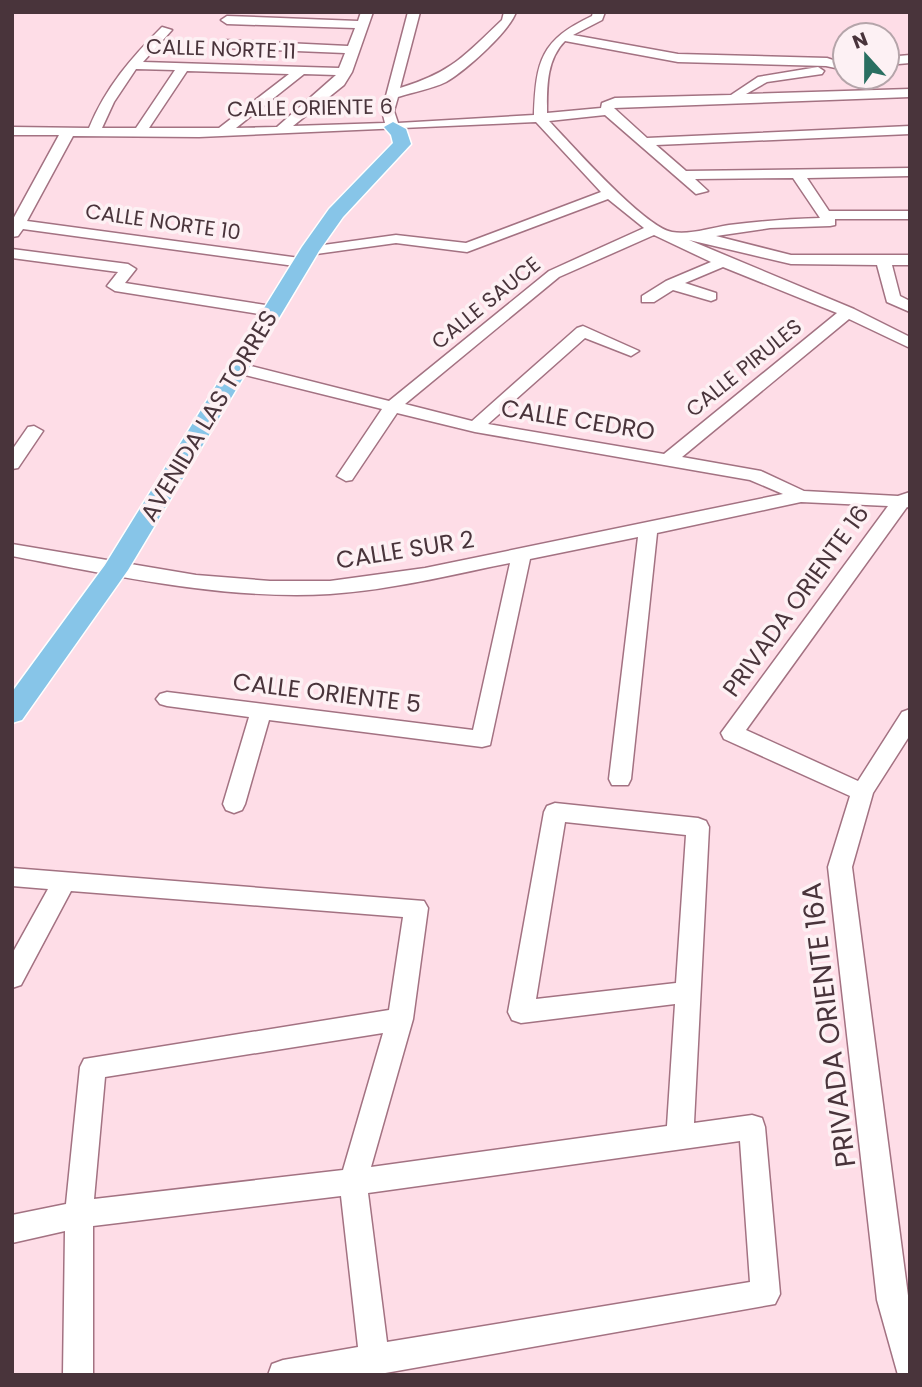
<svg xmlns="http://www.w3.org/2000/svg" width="922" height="1387" font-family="Poppins,sans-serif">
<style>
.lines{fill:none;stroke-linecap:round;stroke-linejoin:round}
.minor-casing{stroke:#a37282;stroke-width:3}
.major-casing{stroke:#fff;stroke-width:3}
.minor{fill:#fff;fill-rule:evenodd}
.major{fill:#87c5e8;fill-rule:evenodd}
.labels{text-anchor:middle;stroke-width:7;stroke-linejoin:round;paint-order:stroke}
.far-street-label{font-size:21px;fill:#49343b;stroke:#fdf1f4}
.street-label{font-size:24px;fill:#49343b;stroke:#fdf1f4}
.near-street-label{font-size:28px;fill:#49343b;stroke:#fdf1f4}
</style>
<rect width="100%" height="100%" fill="#fedde7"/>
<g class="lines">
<g class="minor-casing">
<path id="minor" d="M361,12H373L352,72L344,85L293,126L385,123L382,111L408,12H420L400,88C452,72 464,56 502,20L504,12H516C509,32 465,71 446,82C432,89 413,92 398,97L394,111L398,123L534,115C536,60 541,40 592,16L593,12H605L602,20L573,35L678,54L827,58L845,64V70L826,66L678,62L565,41C546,60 547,88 547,113L601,108L602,103L615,98L731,95L758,77L818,67L824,71L822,74L767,82L746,94L910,89V97L614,108L647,138L910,126V134L656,145L686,171L910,168V176L807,178L829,211H910V219H835V225L830,226L770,228L716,236L791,255H910V265H892L900,296L910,301V312L887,302L877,265L791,264L689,240L854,309L910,337V348L849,319L682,457L761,471L804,491L898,496L910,492V508L907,507L746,730L858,781L902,712L910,709V735L873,793L852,867L910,1311V1375H898L877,1300L828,867L850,796L724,739L721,733L888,506L801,502L657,533L631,779L628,785H612L609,779L638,537L530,559L490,745L482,747L269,720L245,804L242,810L234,813L226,810L223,804L249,717L167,706L160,704L156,699L160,694L167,692L473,730L510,563C450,575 391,590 330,594C224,600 116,576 12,556V544L196,575L270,581H330L425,568L783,494L750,480L475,432L397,413L352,480L346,481L337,476L382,409L233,372L231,368L239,363L389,401L549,271L644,228L608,199L467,252L396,243L309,255L302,251L309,247L396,235L466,243L601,192L536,122L199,137L73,136L27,221L307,259V265L302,267L23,229L18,236L12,237V221L59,135H12V127L89,128C106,87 131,58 162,27L172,30L143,62L339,68L345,53L223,48L217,44L223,40L348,46L355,28L227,24L221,20L227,16L358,21ZM136,69L175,70L136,128H102L114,102ZM187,71L289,74L219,128H149ZM304,74L336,75L277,127L236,128ZM605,115L696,194L708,191L695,179L793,178L820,218C789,219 760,221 729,225C710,228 690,235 672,232C644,227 571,144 549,121ZM654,235L711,262L666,281L642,296V302H654L673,290L711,301L716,299V293L685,283L723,267L837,313L664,454L488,424L585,338L631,356L639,351L583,326L577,328L472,421L405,404L559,277Z
M910,55V63L887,65V57Z
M12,249L128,264L136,269L125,283L272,306L280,311L272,316L115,291L107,286L118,272L12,258Z
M34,426L43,431L18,468L12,469V450L28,427Z
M555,803L698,818L706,821L709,827L694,1123L752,1115L762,1118L765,1127L780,1294L775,1304L374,1375H268L272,1364L283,1360L358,1347L341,1196L93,1226V1375H63L65,1231L12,1243V1215L66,1204L80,1067L84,1059L389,1010L403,917L71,891L21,985L12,988V954L48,889L12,886V868L424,901L428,908L413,1019L371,1167L667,1126L675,1004L521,1023L512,1020L508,1012L544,812L547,806ZM565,822L686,835L676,983L536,999ZM383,1033L343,1170L94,1199L105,1077ZM740,1141L750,1282L387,1342L368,1193Z"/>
</g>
<g class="major-casing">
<path id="major" d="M393,122L406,129L411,144L343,217L319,251L128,570L22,720L12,723V692L105,565L302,247L329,209L393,143L391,135L384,127Z"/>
</g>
<use href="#minor" class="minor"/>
<use href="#major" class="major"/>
</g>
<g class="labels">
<g class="far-street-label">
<text transform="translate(221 49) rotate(2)" y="7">CALLE NORTE 11</text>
<text transform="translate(310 108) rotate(-1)" y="7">CALLE ORIENTE 6</text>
<text transform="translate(163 222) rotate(8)" y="7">CALLE NORTE 10</text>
<text transform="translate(486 303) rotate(-39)" y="7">CALLE SAUCE</text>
<text transform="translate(744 368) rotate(-39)" y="7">CALLE PIRULES</text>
</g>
<g class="street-label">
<text transform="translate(209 416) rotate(-59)" y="8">AVENIDA LAS TORRES</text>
<text transform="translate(578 420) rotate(9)" y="8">CALLE CEDRO</text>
<text transform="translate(405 550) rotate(-9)" y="8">CALLE SUR 2</text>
<text transform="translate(796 601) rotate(-54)" y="8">PRIVADA ORIENTE 16</text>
<text transform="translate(327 693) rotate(7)" y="8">CALLE ORIENTE 5</text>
</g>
<g class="near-street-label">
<text transform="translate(828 1025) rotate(-97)" y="10">PRIVADA ORIENTE 16A</text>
</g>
</g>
<rect width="922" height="1387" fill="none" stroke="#49343b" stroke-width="28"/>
<g transform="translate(866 56) rotate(339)"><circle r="33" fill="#fdf1f4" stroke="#b5a5aa" stroke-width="2"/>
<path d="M0-5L12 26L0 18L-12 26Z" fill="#2a6f61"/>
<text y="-10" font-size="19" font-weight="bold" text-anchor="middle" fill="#49343b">N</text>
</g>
</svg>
